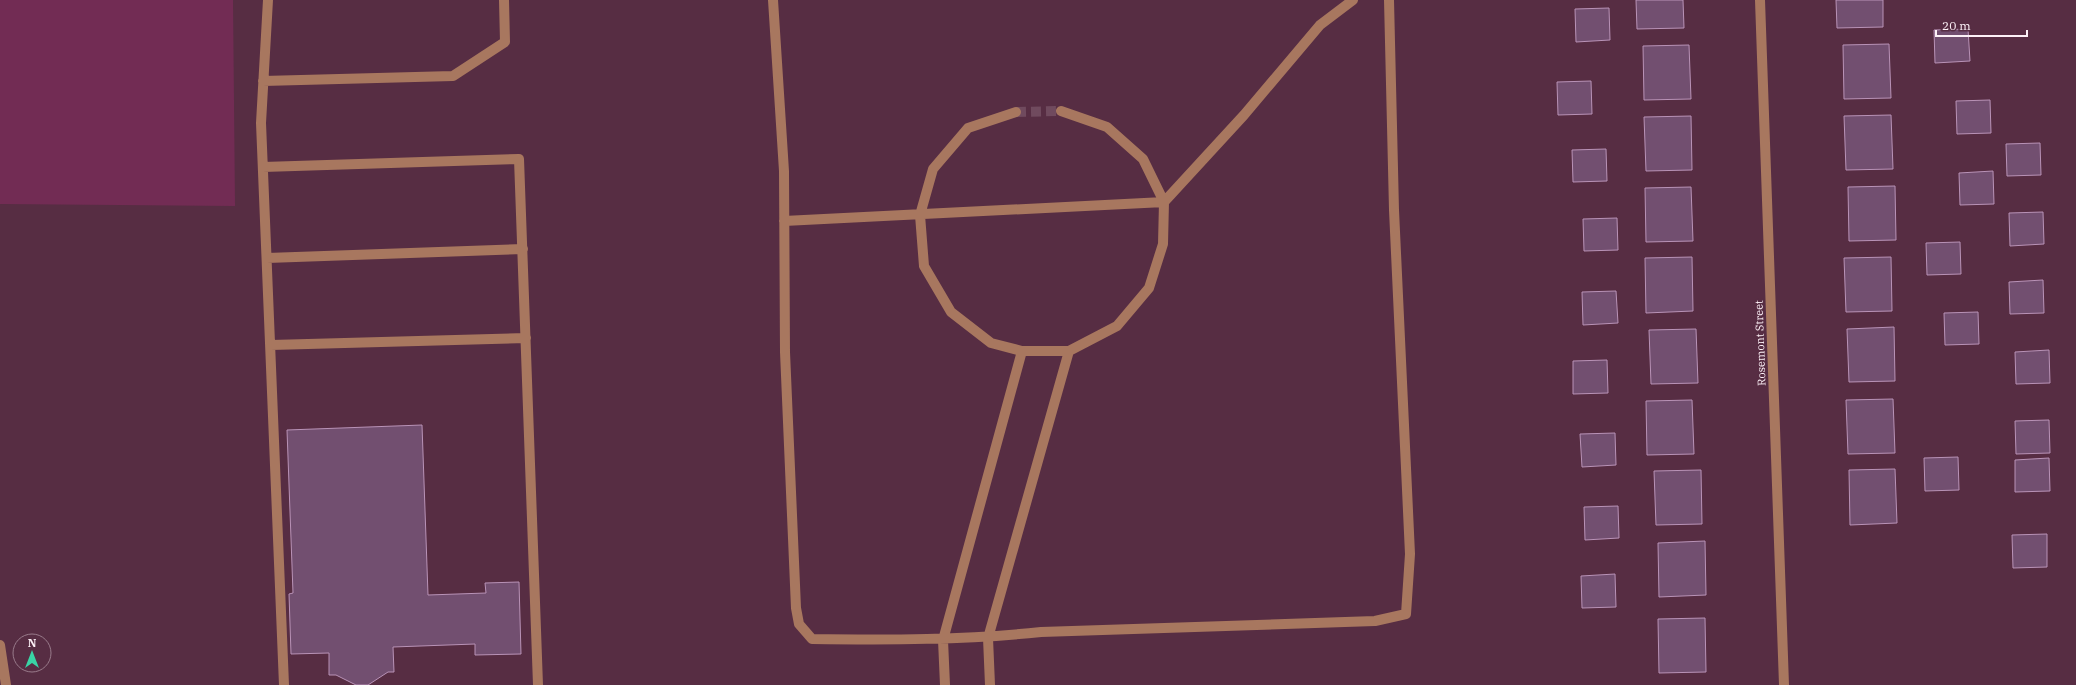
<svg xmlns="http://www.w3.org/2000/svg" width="2076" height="685" font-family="'IBM Plex Serif',serif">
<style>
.green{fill:#722c54}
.building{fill:#724f70;stroke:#b993b7}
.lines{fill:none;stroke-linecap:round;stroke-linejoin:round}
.minor-tunnel{stroke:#704a5e;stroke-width:10;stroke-dasharray:10 5;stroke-linecap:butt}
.minor{stroke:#a8775f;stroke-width:10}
.labels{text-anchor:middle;stroke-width:3.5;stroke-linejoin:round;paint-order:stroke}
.street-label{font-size:11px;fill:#fdf1f7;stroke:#572d43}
</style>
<rect width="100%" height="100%" fill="#572d43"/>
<path class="green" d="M0,0H233L235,206L0,204Z"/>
<path class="building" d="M1636,0H1683L1684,28L1637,29Z
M1836,0H1883V27L1837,28Z
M1609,8L1610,40L1576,42L1575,9Z
M1968,29L1970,61L1935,63L1934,30Z
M1889,44L1891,98L1844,99L1843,45Z
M1689,45L1691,99L1644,100L1643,46Z
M1591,81L1592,114L1558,115L1557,82Z
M1990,100L1991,133L1957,134L1956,101Z
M1891,115L1893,169L1846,170L1844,116Z
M1691,116L1692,170L1646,171L1644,117Z
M2040,143L2041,175L2007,176L2006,144Z
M1606,149L1607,181L1573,182L1572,150Z
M1993,171L1994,204L1960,205L1959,173Z
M1895,186L1896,240L1849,241L1848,187Z
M1691,187L1693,241L1646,242L1645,188Z
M2043,212L2044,244L2010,246L2009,213Z
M1617,218L1618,250L1584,251L1583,219Z
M1960,242L1961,274L1927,275L1926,243Z
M1692,257L1693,311L1646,313L1645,258Z
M1891,257L1892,311L1846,312L1844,258Z
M2043,280L2044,313L2010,314L2009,282Z
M1616,291L1618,323L1583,325L1582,292Z
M1978,312L1979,344L1945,345L1944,313Z
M1894,327L1895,381L1849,382L1847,329Z
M1696,329L1698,383L1651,384L1649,330Z
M2049,350L2050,383L2016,384L2015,352Z
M1607,360L1608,393L1573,394V361Z
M1893,399L1895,453L1848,454L1846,400Z
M1692,400L1694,454L1647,455L1646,401Z
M2049,420L2050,453L2016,454L2015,421Z
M422,425L428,595L486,593L485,583L519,582L521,654L475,655V644L393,647L394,672H388L368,685H356L336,675H329V653L291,654L289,594L293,593L287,430Z
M1615,433L1616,465L1582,467L1580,434Z
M1958,457L1959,490L1925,491L1924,458Z
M2049,458L2050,491L2015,492V460Z
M1895,469L1897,523L1850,525L1849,470Z
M1701,470L1702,524L1656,525L1654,471Z
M1618,506L1619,538L1585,540L1584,507Z
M2047,534V567L2013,568L2012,535Z
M1705,541L1706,595L1659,597L1658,543Z
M1615,574L1616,607L1582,608L1581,576Z
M1705,618L1706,672L1659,673L1658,619Z"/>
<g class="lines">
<path class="minor-tunnel" d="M1016,112L1061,111"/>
<path class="minor" d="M268,0L261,123L284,685
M773,0L784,171L785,352L796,608L799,624L812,639C889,640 965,640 1041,632L1375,621L1406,614L1410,554L1394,210L1389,0
M1760,0L1784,685
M263,81L453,76L505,42L504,0
M1016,112L968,128L933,169L920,215L924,266L951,312L991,343L1022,351H1069L1117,326L1149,288L1163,244L1164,202L1143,159L1107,127L1061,111
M263,167L519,159L538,685
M784,221L1164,202L1244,115L1320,25L1353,0
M267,258L523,249
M271,345L526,338
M0,645L6,685
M945,685L943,640L1022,351
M990,685L988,638L1069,351"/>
</g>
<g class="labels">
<g class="street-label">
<text transform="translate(1760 343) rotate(-92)" y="4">Rosemont Street</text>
</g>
</g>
<g transform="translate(32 653)"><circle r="19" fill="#572d43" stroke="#997b8b"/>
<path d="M0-3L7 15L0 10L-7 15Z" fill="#39d4a5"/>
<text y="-6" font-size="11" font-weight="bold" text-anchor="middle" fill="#fdf1f7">N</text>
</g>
<path d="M1936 30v6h91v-6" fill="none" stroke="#fdf1f7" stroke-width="2"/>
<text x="1942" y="30" font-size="12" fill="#fdf1f7" stroke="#572d43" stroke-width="3" paint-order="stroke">20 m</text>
</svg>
